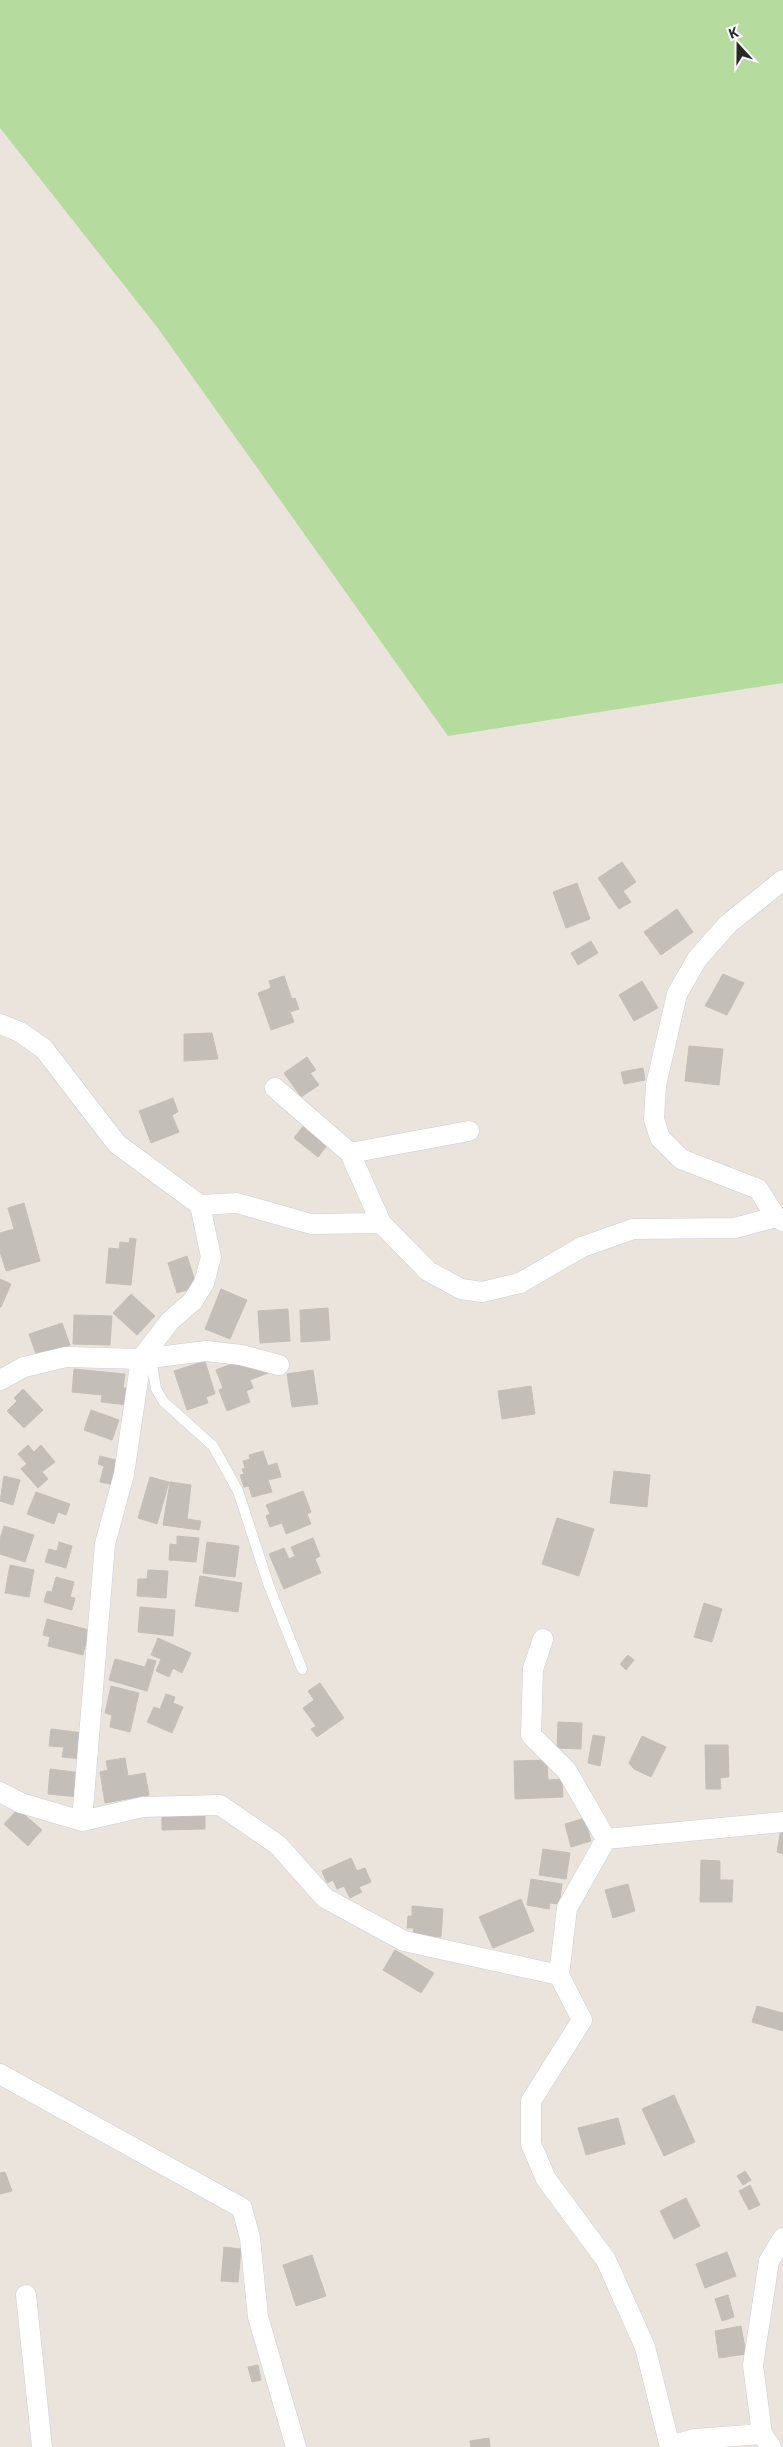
<svg xmlns="http://www.w3.org/2000/svg" width="783" height="2447" font-family="'Open Sans',sans-serif">
<style>
.green{fill:#b6db9f}
.building{fill:#c3beb8;stroke:#c5bfb7}
.lines{fill:none;stroke-linecap:round;stroke-linejoin:round}
.lane-casing{stroke:#cbcfda;stroke-width:11}
.street-casing{stroke:#cbcfda;stroke-width:21}
.lane{stroke:#fff;stroke-width:10}
.street{stroke:#fff;stroke-width:20}
</style>
<rect width="100%" height="100%" fill="#eae4dd"/>
<path class="green" d="M0,0H783V683L448,736L157,327L0,128Z"/>
<path class="building" d="M622,862L636,882L623,891L631,902L619,909L598,878Z
M577,883L590,919L566,928L553,892Z
M677,909L693,932L661,955L644,932Z
M591,941L598,953L578,965L571,953Z
M723,974L744,983L727,1015L705,1006Z
M284,976L292,999L295,998L299,1009L290,1012L294,1022L271,1030L258,993L271,988L269,981Z
M642,981L658,1008L634,1021L619,995Z
M212,1033L218,1059L184,1061V1034Z
M689,1046L723,1049L719,1085L685,1081Z
M307,1057L316,1070L310,1073L319,1085L301,1097L284,1073Z
M643,1068L645,1080L624,1084L621,1072Z
M173,1098L178,1112L172,1115L179,1132L151,1143L139,1111Z
M305,1124L329,1143L318,1157L294,1138Z
M24,1203L40,1261L6,1271L0,1251V1233L14,1229L8,1208Z
M130,1238L136,1239L131,1285L106,1283L109,1248L119,1249L120,1242L129,1243Z
M187,1256L197,1287L177,1293L168,1263Z
M0,1279L11,1284L1,1307H0Z
M221,1289L247,1300L230,1339L205,1329Z
M131,1294L155,1316L137,1335L113,1313Z
M328,1308L330,1340L301,1342L300,1310Z
M288,1309L290,1341L260,1343L258,1311Z
M74,1315L112,1316L110,1345L73,1344Z
M62,1323L70,1345L37,1357L29,1334Z
M242,1360L273,1371L250,1380L253,1388L246,1391L250,1402L227,1411L219,1390L223,1388L216,1370Z
M205,1361L215,1394L206,1397L208,1403L187,1410L174,1371Z
M74,1369L125,1374L123,1388H129L128,1405L101,1402L102,1395L72,1392Z
M313,1370L318,1404L292,1407L287,1374Z
M531,1386L535,1414L502,1419L498,1391Z
M23,1389L43,1410L24,1428L7,1411L17,1401L14,1398Z
M91,1410L119,1420L112,1440L84,1430Z
M28,1445L34,1452L41,1445L55,1462L42,1472L48,1479L38,1488L21,1469L27,1464L18,1454Z
M263,1451L268,1466L277,1463L281,1477L268,1480L272,1492L252,1497L249,1486L244,1487L240,1475L244,1474L242,1469L245,1468L243,1461L250,1459L249,1455Z
M100,1456L120,1461L115,1485L100,1482L104,1466L98,1464Z
M614,1471L650,1475L647,1507L610,1503Z
M4,1476L20,1480L13,1505L0,1501Z
M150,1477L169,1482L157,1524L138,1518Z
M170,1482L191,1485L187,1519L201,1521L199,1530L163,1525Z
M303,1491L311,1512L307,1514L311,1524L286,1534L282,1523L270,1527L266,1516L270,1514L266,1505Z
M36,1492L70,1504L66,1515L58,1512L54,1524L27,1514Z
M557,1518L594,1529L579,1576L542,1564Z
M4,1526L34,1535L25,1562L0,1554V1539Z
M177,1536L199,1538L196,1562L169,1560L170,1544L177,1545Z
M313,1538L320,1556L315,1559L321,1573L284,1589L269,1554L284,1548L289,1559L295,1556L291,1547Z
M59,1542L72,1546L66,1568L45,1562L49,1549L57,1551Z
M207,1542L239,1546L235,1577L203,1573Z
M10,1565L34,1570L29,1597L5,1593Z
M148,1570L168,1571L166,1598L137,1596L138,1579H147Z
M200,1576L242,1583L238,1612L195,1606Z
M56,1577L74,1582L70,1597L75,1598L72,1610L44,1602L47,1591L52,1592Z
M704,1603L722,1609L712,1642L694,1637Z
M140,1607L175,1610L173,1636L138,1632Z
M47,1619L89,1630L83,1655L48,1646L50,1637L43,1635Z
M158,1638L191,1653L182,1673L173,1668L169,1677L156,1671L161,1659L151,1655Z
M628,1655L634,1660L626,1670L620,1664Z
M115,1659L145,1667L148,1659L156,1661L147,1691L109,1680Z
M320,1683L344,1718L317,1737L311,1729L316,1726L303,1708L314,1700L308,1691Z
M111,1686L139,1693L130,1732L110,1727L112,1715L105,1713Z
M166,1694L175,1697L173,1703L183,1707L172,1733L147,1722L154,1707L160,1709Z
M558,1722L582,1723L581,1749L557,1748Z
M51,1729L84,1733L82,1759L62,1757L64,1747L49,1746Z
M593,1735L605,1737L600,1766L588,1763Z
M642,1736L666,1747L651,1777L634,1769L629,1763Z
M705,1745H728L729,1777L720,1778L721,1789H706Z
M125,1758L128,1776L145,1773L149,1795L105,1803L100,1772L108,1770L106,1761Z
M547,1760L548,1780L562,1779L563,1797L515,1799L514,1761Z
M50,1769L81,1773L78,1797L48,1794Z
M18,1809L42,1830L28,1846L4,1824Z
M205,1815V1829L162,1830V1816Z
M585,1818L591,1841L571,1847L565,1824Z
M781,1828L783,1829V1854L777,1852Z
M543,1849L570,1853L566,1879L539,1875Z
M351,1858L357,1871L365,1868L371,1882L359,1887L362,1892L350,1898L344,1886L337,1889L333,1880L327,1883L322,1871Z
M701,1860L720,1861V1880H733L732,1902H700Z
M531,1879L562,1884L559,1904L550,1903L549,1909L527,1905Z
M628,1884L635,1911L613,1918L605,1890Z
M521,1899L534,1931L493,1948L479,1917Z
M412,1906L443,1909L441,1937L413,1935L414,1928H407L408,1916H412Z
M395,1950L434,1973L421,1993L383,1970Z
M757,2006L783,2013V2031L752,2022Z
M674,2095L695,2142L664,2156L642,2109Z
M618,2118L625,2144L586,2155L578,2128Z
M745,2171L751,2180L743,2185L737,2176Z
M5,2172L12,2191L0,2194V2173Z
M750,2185L760,2205L749,2210L739,2191Z
M686,2198L700,2226L674,2239L660,2211Z
M224,2247L241,2249L238,2282L221,2281Z
M727,2252L736,2276L705,2288L696,2264Z
M312,2255L326,2296L296,2306L283,2265Z
M728,2295L734,2317L722,2321L715,2299Z
M741,2326L746,2354L719,2358L715,2331Z
M258,2365L261,2380L252,2382L248,2367Z
M489,2438L490,2447H471L470,2441Z"/>
<g class="lines">
<g class="lane-casing">
<path id="lane" d="M151,1358L156,1389L164,1402L213,1446L238,1491L269,1586L302,1669"/>
</g>
<g class="street-casing">
<path id="street" d="M783,880L728,924L697,959L677,994L656,1085L654,1119L660,1138L681,1159L758,1189L776,1217L783,1221
M0,1024L20,1032L44,1049L117,1144L200,1205L237,1203L311,1224L381,1223
M275,1088L350,1153L469,1131
M350,1153L381,1223L428,1271L461,1289L482,1292L520,1283L582,1247L633,1229L735,1228L776,1217
M0,1380L24,1367L66,1357L141,1359L206,1351L241,1355L279,1365
M543,1639L533,1669L531,1735L567,1771L606,1839
M0,1792L21,1803L82,1821L143,1807L220,1805L278,1845L325,1898L404,1941L559,1975
M82,1821L105,1544L124,1474L141,1359L170,1321L193,1301L204,1283L211,1257L200,1205
M0,2074L242,2208L250,2238L258,2317L296,2447
M26,2295L42,2447
M670,2446L695,2439L762,2434
M670,2447L645,2347L606,2260L546,2179L531,2144V2101L582,2020L559,1975L567,1908L606,1839L783,1822
M771,2447L762,2434L753,2365L769,2261L783,2238"/>
</g>
<use href="#lane" class="lane"/>
<use href="#street" class="street"/>
</g>
<g transform="translate(738 45) rotate(339)" stroke="#ffffff" stroke-width="4" paint-order="stroke">
<path d="M0-4L9 19L0 12L-9 19Z" fill="#292929"/>
<text y="-8" font-size="14" font-weight="bold" text-anchor="middle" fill="#292929">K</text>
</g>
</svg>
